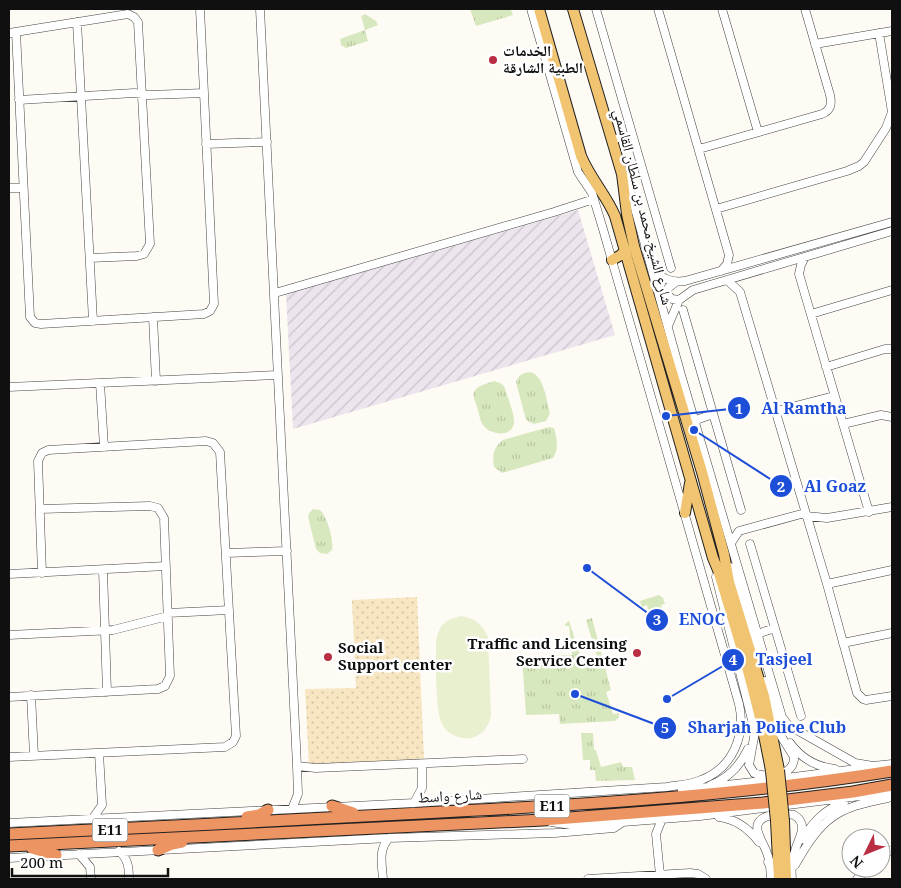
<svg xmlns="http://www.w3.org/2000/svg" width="901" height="888" font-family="'Noto Serif','Noto Naskh Arabic',serif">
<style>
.industrial{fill:url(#industrial-furrows)}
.grass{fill:url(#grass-tufts)}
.sand{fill:url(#sand-dots)}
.pitch{fill:#e8f0d0}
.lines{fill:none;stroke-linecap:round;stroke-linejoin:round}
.minor-casing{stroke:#434343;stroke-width:9}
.major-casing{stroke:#212121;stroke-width:12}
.highway-casing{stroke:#212121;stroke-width:13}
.minor{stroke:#fff;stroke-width:8}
.major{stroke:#f1c471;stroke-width:10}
.highway{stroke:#ed9463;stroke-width:11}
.major-bridge-casing{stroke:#212121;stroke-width:12;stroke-linecap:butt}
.major-bridge{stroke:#f1c471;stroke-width:10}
.poi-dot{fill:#ba2e44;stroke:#fff;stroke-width:2}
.labels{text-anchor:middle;stroke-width:5;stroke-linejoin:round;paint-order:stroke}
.shield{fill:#fff;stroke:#585858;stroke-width:1}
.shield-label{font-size:14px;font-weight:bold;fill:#101010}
.poi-label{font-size:15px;font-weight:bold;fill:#101010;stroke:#fff;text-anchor:start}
.street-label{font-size:15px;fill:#101010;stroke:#fff}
.leader{fill:none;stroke:#1d4ed8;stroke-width:2}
.callout-dot{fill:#1d4ed8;stroke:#fff;stroke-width:2}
.mark-label{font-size:15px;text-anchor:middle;font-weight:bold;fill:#fff}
.callout-label{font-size:16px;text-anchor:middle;font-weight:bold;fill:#1d4ed8;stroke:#fff;stroke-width:5;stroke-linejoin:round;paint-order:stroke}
</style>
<defs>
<pattern id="industrial-furrows" width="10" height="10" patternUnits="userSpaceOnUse" patternTransform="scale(1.25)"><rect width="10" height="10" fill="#ece5ee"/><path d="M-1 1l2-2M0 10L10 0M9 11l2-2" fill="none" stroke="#c9c3cb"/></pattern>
<pattern id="grass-tufts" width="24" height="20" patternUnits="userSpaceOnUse" patternTransform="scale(1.25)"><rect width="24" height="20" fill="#d8e8be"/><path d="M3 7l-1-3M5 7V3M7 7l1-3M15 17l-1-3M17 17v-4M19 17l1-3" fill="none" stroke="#b8c6a2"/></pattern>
<pattern id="sand-dots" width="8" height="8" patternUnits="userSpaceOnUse" patternTransform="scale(1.25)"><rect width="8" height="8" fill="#f8e6c2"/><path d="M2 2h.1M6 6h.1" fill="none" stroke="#d4c4a6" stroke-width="1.8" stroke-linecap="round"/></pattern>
</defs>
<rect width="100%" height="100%" fill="#fefbf4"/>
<path class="industrial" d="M578,210L615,335L293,429L286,294Z"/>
<path class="grass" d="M470,9H514L511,10L513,15L476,26Z
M365,14L376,21L378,25L365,30L368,41L346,48L341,45L340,39L365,30L361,16Z
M531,372C545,378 546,400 550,413L546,421L534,424L526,420L516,382C519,374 523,373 531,372Z
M494,381L500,383L504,386C507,395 515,415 514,423C512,438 490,435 483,425C480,421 479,413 477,407C476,403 472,397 474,392C477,385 487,384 494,381Z
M549,427L554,428C557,439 559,449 553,458L502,473L494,467C492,455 493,448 503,440Z
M313,509L320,510C327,516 334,540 332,550L327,554L320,553L316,549L308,517L309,513Z
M659,595L663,598L665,604L661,605L662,608L649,612L647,605L642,607L640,601Z
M592,618L611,690L606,692L613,714L619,713V717L615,721L560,724L559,714L526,715L522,657L572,655L569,626H565V624L569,621L584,667L599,663L586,620Z
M581,733H593L594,750H596L601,767L621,762L623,767H632L635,780L596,781L595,770H590V760H583Z"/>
<path class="sand" d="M417,597L424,759L309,765L305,689L356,688L352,600Z"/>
<path class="pitch" d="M461,616C475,618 482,624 488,637L491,716C488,727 483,735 471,738C460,740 447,734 442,724C435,710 436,660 436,642C439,624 445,620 461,616Z"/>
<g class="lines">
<g class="minor-casing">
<path id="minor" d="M260,9L297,766L298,794L292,809
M596,9L671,268
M658,9L729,255L727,264L721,271
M722,9L758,132
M77,22L93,321
M16,32L30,317L35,323L41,324L204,314L210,311L214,304L200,9
M9,33L128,14L134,17L138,22L150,244L144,254L137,256L90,258
M815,44L892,31
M19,100L134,93L149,95L204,93
M615,139L632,134
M206,144L267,142
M699,149L822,114C831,110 832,104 830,95L805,9
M626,176L681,375L782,717L788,725L855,763L873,766L892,764
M9,188H23
M716,209L847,171L859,166L864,162L886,128L892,112L879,33
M805,257L801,265L799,274L869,512
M654,270C663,280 673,283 685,281L892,222
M727,280L740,292L827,584L857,693L863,699L866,700L892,696
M676,282L668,288L667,294L672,299L679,300
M275,293L554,212L594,199
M683,310L741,510
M811,314L892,290
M153,317L156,381
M668,326L679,300L693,290L892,231
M826,367L885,349H892
M100,383L104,447
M9,387L277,375
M776,411L834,396
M696,420L713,414
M843,424L881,415L892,417
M806,516L827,518L892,507
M731,543L739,531L805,513
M750,544L801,716
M226,553L287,551
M730,567L757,653
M103,570L107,692
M9,574L166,566
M716,577L755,732L749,765L754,773C768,778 795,776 794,757L781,736L765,681
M827,584L892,570
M168,613L229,610
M9,635L113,630L168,616
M756,638L757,634L775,628
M843,643L892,633
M31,695L34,756
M9,697L158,689L165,686L170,676L164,518L158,508L150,506L40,509
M790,743C801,758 817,767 835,769
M9,757L225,747L233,742L236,736L220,452L213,443L206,441L48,450L42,453L38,461L42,573
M297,766L316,768L523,759
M711,785C729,778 740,766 748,749
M682,790L762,781L864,768
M414,803L422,788V764
M719,817C736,819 749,829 759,842
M93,818L102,805L99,753
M551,822L571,825L597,824L700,816L892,792
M9,823L414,803L667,787C678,785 690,785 701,780C733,768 746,735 739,704L603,229L592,193L578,172L531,9
M803,839C813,821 825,810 844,802
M119,851C128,859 129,867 129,879
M79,854L90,867L91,879
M881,855L892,850
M9,858L389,838L555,833L614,828L623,822
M768,862L770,866L771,879
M795,865C822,818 835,808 888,798
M770,866C769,851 762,845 758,832C752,813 783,813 794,815C810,825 798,838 795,851C792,860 791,870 792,879
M660,875L656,834L662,819
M383,879C382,864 378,850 389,838
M588,879L690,873L698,874L706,879
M857,879L867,868"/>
</g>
<g class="major-casing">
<path id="major" d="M539,9L581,156C590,178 606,195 615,216L713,558L718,570C738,636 759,702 771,771
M573,9L622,174L627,214L634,246L702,472L724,554L729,582L764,696L779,770
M612,260L621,255L625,250
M685,513L690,483
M776,821L779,879
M784,821L786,879"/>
</g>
<g class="highway-casing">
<path id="highway" d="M332,806L353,813
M247,817L259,815L268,810
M9,834C147,828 284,820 422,813C580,805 736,796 892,771
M9,846L543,820L763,803L853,792L892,785
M32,848L56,855
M158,850L172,844L182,842"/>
</g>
<use href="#minor" class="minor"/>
<use href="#major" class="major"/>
<use href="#highway" class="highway"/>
<g class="major-bridge-casing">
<path id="major-bridge" d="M779,770L784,821
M771,771L776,821"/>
</g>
<use href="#major-bridge" class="major-bridge"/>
</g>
<g class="poi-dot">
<circle cx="493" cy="60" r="5"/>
<circle cx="637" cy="653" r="5"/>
<circle cx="328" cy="657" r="5"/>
</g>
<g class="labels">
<g class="shield">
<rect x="534.5" y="794.5" width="35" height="23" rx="4"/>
<rect x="92.5" y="818.5" width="35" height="23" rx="4"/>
</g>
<g class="shield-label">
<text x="552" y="811">E11</text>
<text x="110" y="835">E11</text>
</g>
<g class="poi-label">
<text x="503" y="56">الخدمات<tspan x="503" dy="17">الطبية الشارقة</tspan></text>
<text x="627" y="649" text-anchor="end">Traffic and Licensing<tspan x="627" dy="17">Service Center</tspan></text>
<text x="338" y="653">Social<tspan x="338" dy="17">Support center</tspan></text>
</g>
<g class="street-label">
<text transform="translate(643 207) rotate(76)" y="5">شارع الشيخ محمد بن سلطان القاسمي</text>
<text transform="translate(450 796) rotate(-3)" y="5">شارع واسط</text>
</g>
</g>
<path class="leader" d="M666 416L739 408M694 430L781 486M587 568L657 620M667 699L733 660M575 694L665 728"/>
<g class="callout-dot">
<circle cx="666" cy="416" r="5"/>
<circle cx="694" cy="430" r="5"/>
<circle cx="587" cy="568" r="5"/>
<circle cx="667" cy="699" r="5"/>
<circle cx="575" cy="694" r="5"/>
<circle cx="739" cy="408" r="12"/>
<circle cx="781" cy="486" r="12"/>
<circle cx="657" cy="620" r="12"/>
<circle cx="733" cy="660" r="12"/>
<circle cx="665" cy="728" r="12"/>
</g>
<g class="mark-label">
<text x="739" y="414">1</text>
<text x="781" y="492">2</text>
<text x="657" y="625">3</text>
<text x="733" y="665">4</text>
<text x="665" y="733">5</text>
</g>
<g class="callout-label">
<text x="804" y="414">Al Ramtha</text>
<text x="835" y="492">Al Goaz</text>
<text x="702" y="625">ENOC</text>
<text x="784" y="665">Tasjeel</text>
<text x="767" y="733">Sharjah Police Club</text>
</g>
<rect width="901" height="888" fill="none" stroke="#101010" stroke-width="20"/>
<g transform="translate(866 853) rotate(227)"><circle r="24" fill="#ffffff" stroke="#9f9f9f"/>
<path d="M0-4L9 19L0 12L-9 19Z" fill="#ba2e44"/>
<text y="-8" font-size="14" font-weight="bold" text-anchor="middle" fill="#101010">N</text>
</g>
<path d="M12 868v8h156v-8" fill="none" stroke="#101010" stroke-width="2.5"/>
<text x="20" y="868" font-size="15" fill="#101010" stroke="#ffffff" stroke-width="4" paint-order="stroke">200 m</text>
</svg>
